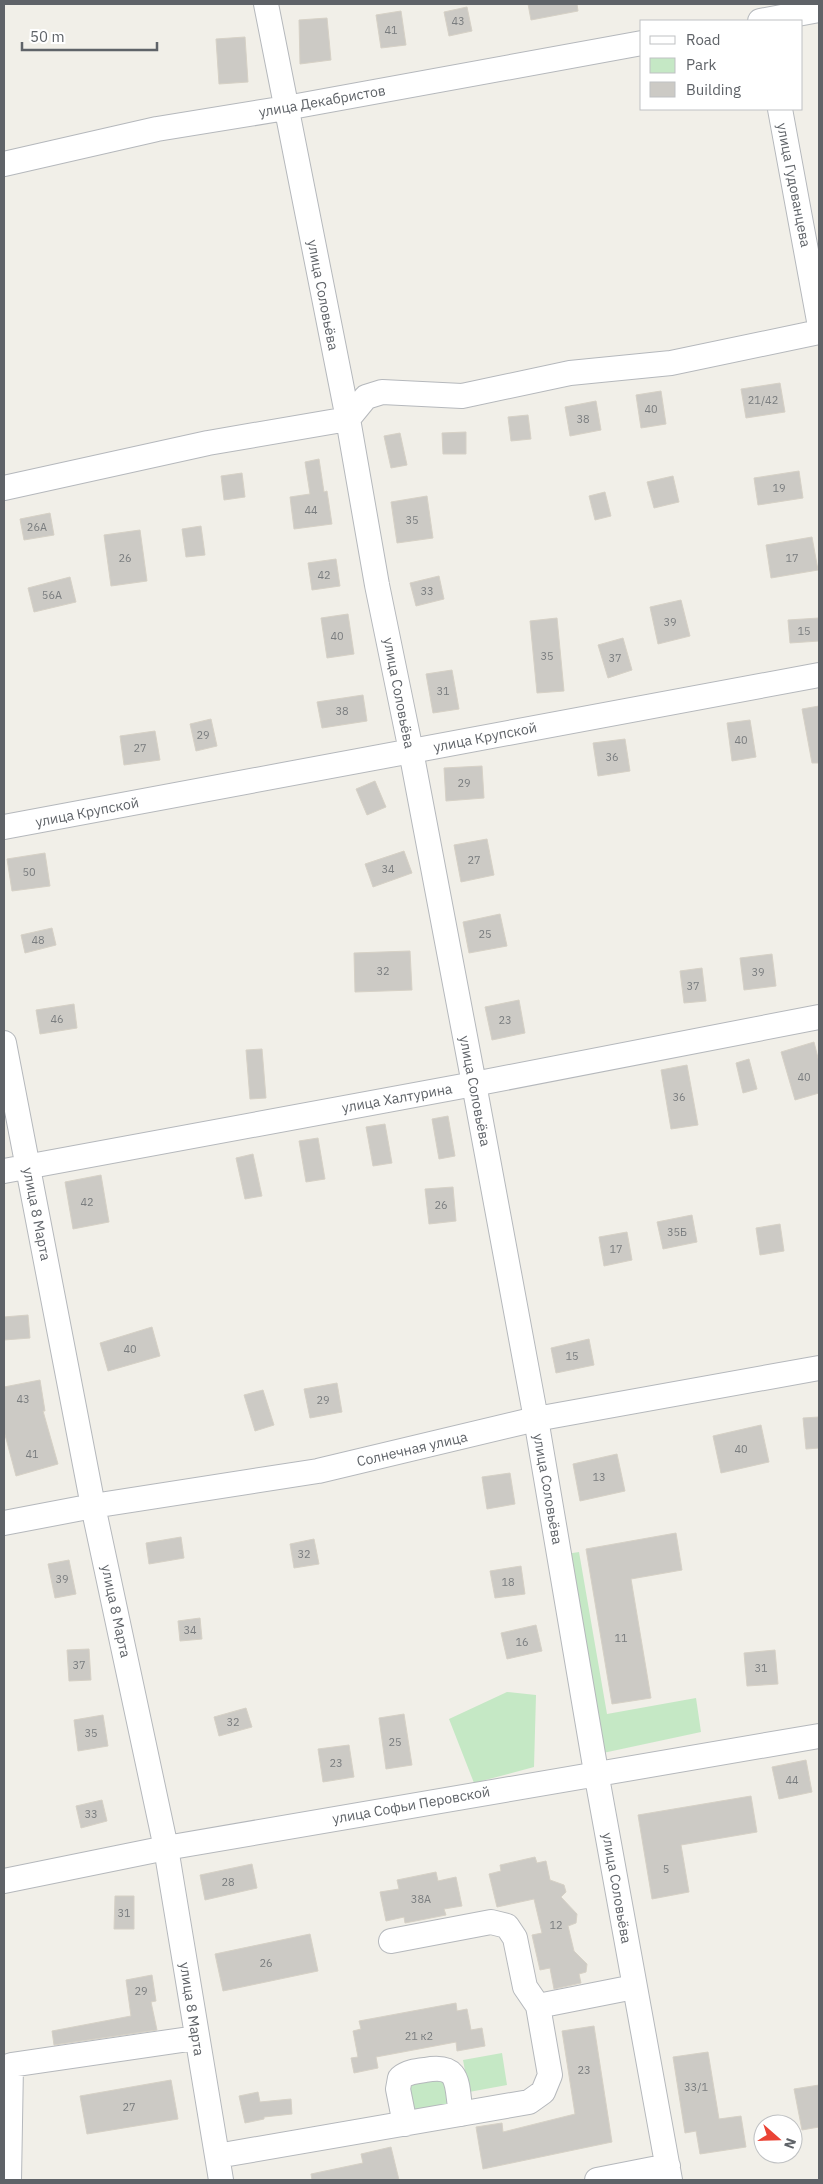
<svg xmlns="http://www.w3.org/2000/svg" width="823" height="2184" font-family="'IBM Plex Sans',sans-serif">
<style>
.green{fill:#c5e8c5}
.building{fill:#cccac5;stroke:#d6d1c6}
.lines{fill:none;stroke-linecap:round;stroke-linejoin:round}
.minor-casing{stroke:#b5b8bc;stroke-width:26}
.minor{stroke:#fff;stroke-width:24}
.labels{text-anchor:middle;stroke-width:4;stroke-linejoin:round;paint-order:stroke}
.number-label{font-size:11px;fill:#7a7d7f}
.street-label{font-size:14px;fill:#5f6368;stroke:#fff}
</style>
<rect width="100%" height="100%" fill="#f1efe8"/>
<path class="green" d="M579,1552L607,1714L696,1698L701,1732L603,1753L566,1554Z
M507,1692L536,1695L534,1767L474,1783L449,1719Z
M502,2053L507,2085L469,2092L463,2060Z
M439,2073L451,2099L444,2106L417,2114L408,2110V2080Z"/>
<path class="building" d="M528,4H577L578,11L531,20Z
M467,7L472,31L449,36L444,12Z
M401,11L406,45L381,48L376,15Z
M327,18L331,60L300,64L299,20Z
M245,37L248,82L219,84L216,39Z
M780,383L785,412L746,418L741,389Z
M661,391L666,424L641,428L636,395Z
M596,401L601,430L570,436L565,407Z
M528,415L531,439L511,441L508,417Z
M466,432V454H443L442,433Z
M400,433L407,465L391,468L384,436Z
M319,459L324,492L327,491L332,524L294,529L290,497L310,494L305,462Z
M799,471L803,498L758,505L754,478Z
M242,473L245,497L224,500L221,476Z
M673,476L679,502L654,508L647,482Z
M605,492L611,516L595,520L589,496Z
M427,496L433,538L397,543L391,502Z
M50,513L54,535L24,540L20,519Z
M201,526L205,555L186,557L182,529Z
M140,530L147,581L111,586L104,535Z
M812,537L818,570L771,578L766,545Z
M336,559L340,586L312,590L308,563Z
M439,576L444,599L416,606L410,583Z
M70,577L76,602L34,612L28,588Z
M681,600L690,636L658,644L650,607Z
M348,614L354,654L327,658L321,618Z
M557,618L564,691L537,693L530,621Z
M819,618V641L790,643L788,620Z
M623,638L632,670L608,678L598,645Z
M452,670L459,709L433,713L426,674Z
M363,695L367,721L322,728L317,702Z
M819,706V763H812L802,709Z
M211,719L217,746L196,751L190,724Z
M750,720L756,757L732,761L727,723Z
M155,731L160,760L124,765L120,736Z
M625,739L630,771L598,776L593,743Z
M482,766L484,798L446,801L444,768Z
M375,781L386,807L367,815L356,789Z
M487,839L494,875L461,882L454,845Z
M404,851L412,873L373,887L365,864Z
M45,853L50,886L12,891L7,859Z
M500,914L507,946L469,953L463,922Z
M52,928L56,945L25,953L21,935Z
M410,951L412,990L355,992L354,953Z
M772,954L776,986L744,990L740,958Z
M702,968L706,1001L684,1003L680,971Z
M519,1000L525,1033L492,1040L485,1007Z
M74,1004L77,1028L40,1034L36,1010Z
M814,1042L819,1062V1093L795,1100L781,1052Z
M262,1049L266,1098L250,1099L246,1050Z
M749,1059L757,1089L743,1093L736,1063Z
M687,1065L698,1125L671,1129L661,1070Z
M448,1116L455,1156L439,1159L432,1119Z
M385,1124L392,1163L373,1166L366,1127Z
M318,1138L325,1179L306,1182L299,1141Z
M253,1154L262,1196L245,1199L236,1158Z
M101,1175L109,1222L73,1229L65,1182Z
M453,1187L456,1221L429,1224L425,1189Z
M692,1215L697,1242L663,1249L657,1222Z
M780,1224L784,1251L760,1255L756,1228Z
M627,1232L632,1260L604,1266L599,1237Z
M28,1315L30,1338L4,1340V1317Z
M152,1327L160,1356L108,1371L100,1343Z
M589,1339L594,1365L556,1373L551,1348Z
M40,1380L45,1411H43L58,1464L16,1476L4,1431V1387Z
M337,1383L342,1412L310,1418L304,1389Z
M263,1390L274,1425L255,1431L244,1395Z
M819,1417V1448L806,1449L803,1418Z
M761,1425L769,1462L721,1473L713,1436Z
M617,1454L625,1491L580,1501L573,1464Z
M510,1473L515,1504L487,1509L482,1477Z
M676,1533L682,1570L631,1579L651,1698L612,1704L586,1549Z
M181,1537L184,1558L149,1564L146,1543Z
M314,1539L319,1564L294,1568L290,1544Z
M69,1560L76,1594L55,1598L48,1564Z
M521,1566L525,1594L495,1598L490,1571Z
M200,1618L202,1639L180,1641L178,1621Z
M536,1625L542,1651L507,1659L501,1633Z
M89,1649L91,1680L69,1681L67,1650Z
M775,1650L778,1684L747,1686L744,1653Z
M246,1708L252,1727L219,1736L214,1717Z
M404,1714L412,1765L386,1769L379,1718Z
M103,1715L108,1746L78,1751L74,1720Z
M349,1745L354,1777L323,1782L318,1749Z
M806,1760L812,1792L779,1799L772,1767Z
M751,1796L757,1832L681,1845L689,1892L652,1899L638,1815Z
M102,1800L107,1821L81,1828L76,1806Z
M535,1857L537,1863L546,1861L550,1880L564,1885L566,1892L561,1897L577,1914L576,1923L568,1926L574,1951L587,1964L586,1972L579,1974L581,1983L554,1989L550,1968L540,1970L532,1935L542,1933L534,1899L497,1907L489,1874L501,1871L500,1865Z
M252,1864L257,1888L205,1900L200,1875Z
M436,1872L438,1881L456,1877L462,1906L444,1909L446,1915L405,1923L404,1917L386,1921L380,1892L399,1889L397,1880Z
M115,1896H134V1929H114Z
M310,1934L318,1971L223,1991L215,1954Z
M152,1975L156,2001L151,2002L157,2030L54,2045L52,2031L131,2016L126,1980Z
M456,2003L457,2011L467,2009L471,2030L482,2028L485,2046L457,2051L456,2042L376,2057L378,2068L354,2073L351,2058L358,2057L353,2031L361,2029L359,2021Z
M594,2026L612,2142L483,2169L476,2127L502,2123L503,2132L575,2114L562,2031Z
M708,2052L719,2119L741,2116L746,2147L700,2154L696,2131L685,2133L673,2057Z
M171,2080L178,2119L87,2134L80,2096Z
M819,2085V2127L802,2130L794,2089Z
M258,2092L260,2102L291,2099L292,2114L264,2117V2119L245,2123L239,2096Z
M391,2147L399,2180H312L311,2174L363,2163L361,2154Z"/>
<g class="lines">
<g class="minor-casing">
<path id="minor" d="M266,4L348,419L377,585L411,751L474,1084L536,1419L596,1772L670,2180
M760,21L819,10
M780,109L819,321
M4,164L157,129L286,108L642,43
M4,488L208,443L348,419L366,397L382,392L462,396L570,373L671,363L819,332
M4,827L819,675
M4,1043L93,1506L166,1848L221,2180
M4,1171L474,1084L819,1017
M4,1523L93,1506L318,1471L536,1419L819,1368
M4,1881L166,1848L819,1736
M391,1941L491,1922L507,1926L515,1938L525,1987L538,2006
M405,2124L398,2089L400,2078C407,2072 416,2071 425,2070C462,2063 456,2086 461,2114
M217,2156L529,2102L543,2092L550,2075L538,2006L634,1987
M9,2180L11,2065L196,2038
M597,2180L668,2166"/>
</g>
<use href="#minor" class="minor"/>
</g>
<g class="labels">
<g class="number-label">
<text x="458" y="25">43</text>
<text x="391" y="34">41</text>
<text x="763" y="404">21/42</text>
<text x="651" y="413">40</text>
<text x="583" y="423">38</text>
<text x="779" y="492">19</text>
<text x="311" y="514">44</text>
<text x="412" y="524">35</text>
<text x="37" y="531">26А</text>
<text x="125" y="562">26</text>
<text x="792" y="562">17</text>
<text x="324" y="579">42</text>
<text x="427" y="595">33</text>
<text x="52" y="599">56А</text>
<text x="670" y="626">39</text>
<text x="804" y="635">15</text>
<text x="337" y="640">40</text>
<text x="547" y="660">35</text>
<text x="615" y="662">37</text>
<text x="443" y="695">31</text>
<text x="342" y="715">38</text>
<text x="203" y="739">29</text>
<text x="741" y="744">40</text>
<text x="140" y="752">27</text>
<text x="612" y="761">36</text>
<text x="464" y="787">29</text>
<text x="474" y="864">27</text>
<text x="388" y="873">34</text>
<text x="29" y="876">50</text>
<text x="485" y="938">25</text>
<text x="38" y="944">48</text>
<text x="383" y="975">32</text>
<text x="758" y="976">39</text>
<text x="693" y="990">37</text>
<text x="57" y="1023">46</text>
<text x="505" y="1024">23</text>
<text x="804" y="1081">40</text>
<text x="679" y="1101">36</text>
<text x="87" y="1206">42</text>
<text x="441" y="1209">26</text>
<text x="677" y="1236">35Б</text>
<text x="616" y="1253">17</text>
<text x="130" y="1353">40</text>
<text x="572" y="1360">15</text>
<text x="23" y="1403">43</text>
<text x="323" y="1404">29</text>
<text x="741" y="1453">40</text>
<text x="32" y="1458">41</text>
<text x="599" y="1481">13</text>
<text x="304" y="1558">32</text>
<text x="62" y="1583">39</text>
<text x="508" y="1586">18</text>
<text x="190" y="1634">34</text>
<text x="621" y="1642">11</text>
<text x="522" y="1646">16</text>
<text x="79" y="1669">37</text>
<text x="761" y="1672">31</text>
<text x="233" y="1726">32</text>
<text x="91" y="1737">35</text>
<text x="395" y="1746">25</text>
<text x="336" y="1767">23</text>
<text x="792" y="1784">44</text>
<text x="91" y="1818">33</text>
<text x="666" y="1873">5</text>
<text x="228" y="1886">28</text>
<text x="421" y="1903">38А</text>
<text x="124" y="1917">31</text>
<text x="556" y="1929">12</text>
<text x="266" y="1967">26</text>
<text x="141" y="1995">29</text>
<text x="419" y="2040">21 к2</text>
<text x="584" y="2074">23</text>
<text x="696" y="2091">33/1</text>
<text x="129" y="2111">27</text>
</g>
<g class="street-label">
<text transform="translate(322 101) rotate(-10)" y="5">улица Декабристов</text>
<text transform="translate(794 185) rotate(79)" y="5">улица Гудованцева</text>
<text transform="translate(323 295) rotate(79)" y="5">улица Соловьёва</text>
<text transform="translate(399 693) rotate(79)" y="5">улица Соловьёва</text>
<text transform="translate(485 737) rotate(-11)" y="5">улица Крупской</text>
<text transform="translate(87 812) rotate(-11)" y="5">улица Крупской</text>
<text transform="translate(475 1091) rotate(79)" y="5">улица Соловьёва</text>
<text transform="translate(397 1098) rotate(-10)" y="5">улица Халтурина</text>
<text transform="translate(37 1214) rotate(79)" y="5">улица 8 Марта</text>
<text transform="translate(412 1449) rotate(-13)" y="5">Солнечная улица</text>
<text transform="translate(548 1489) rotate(80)" y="5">улица Соловьёва</text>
<text transform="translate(116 1611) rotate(78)" y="5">улица 8 Марта</text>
<text transform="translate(411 1805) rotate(-10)" y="5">улица Софьи Перовской</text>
<text transform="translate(617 1888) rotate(80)" y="5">улица Соловьёва</text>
<text transform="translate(192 2009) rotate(81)" y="5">улица 8 Марта</text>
</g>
</g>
<rect width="823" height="2184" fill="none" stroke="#5f6368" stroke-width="10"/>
<rect x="640" y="20" width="162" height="90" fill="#ffffff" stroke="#bfc1c3"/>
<rect x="650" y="36" width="25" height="8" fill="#ffffff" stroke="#bfc1c3"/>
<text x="686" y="45" font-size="15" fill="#5f6368">Road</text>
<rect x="650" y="58" width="25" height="15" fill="#c5e8c5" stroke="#bfc1c3"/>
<text x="686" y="70" font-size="15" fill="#5f6368">Park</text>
<rect x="650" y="82" width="25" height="15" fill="#cccac5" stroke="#bfc1c3"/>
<text x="686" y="95" font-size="15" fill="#5f6368">Building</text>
<g transform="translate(778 2139) rotate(110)"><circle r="24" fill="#ffffff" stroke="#bfc1c3"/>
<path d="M0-4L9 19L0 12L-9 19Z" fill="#ea4335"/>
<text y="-8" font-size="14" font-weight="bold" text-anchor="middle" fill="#5f6368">N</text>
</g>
<path d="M22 42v8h135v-8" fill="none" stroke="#5f6368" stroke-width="2.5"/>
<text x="30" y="42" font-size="15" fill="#5f6368" stroke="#ffffff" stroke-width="4" paint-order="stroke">50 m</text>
</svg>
